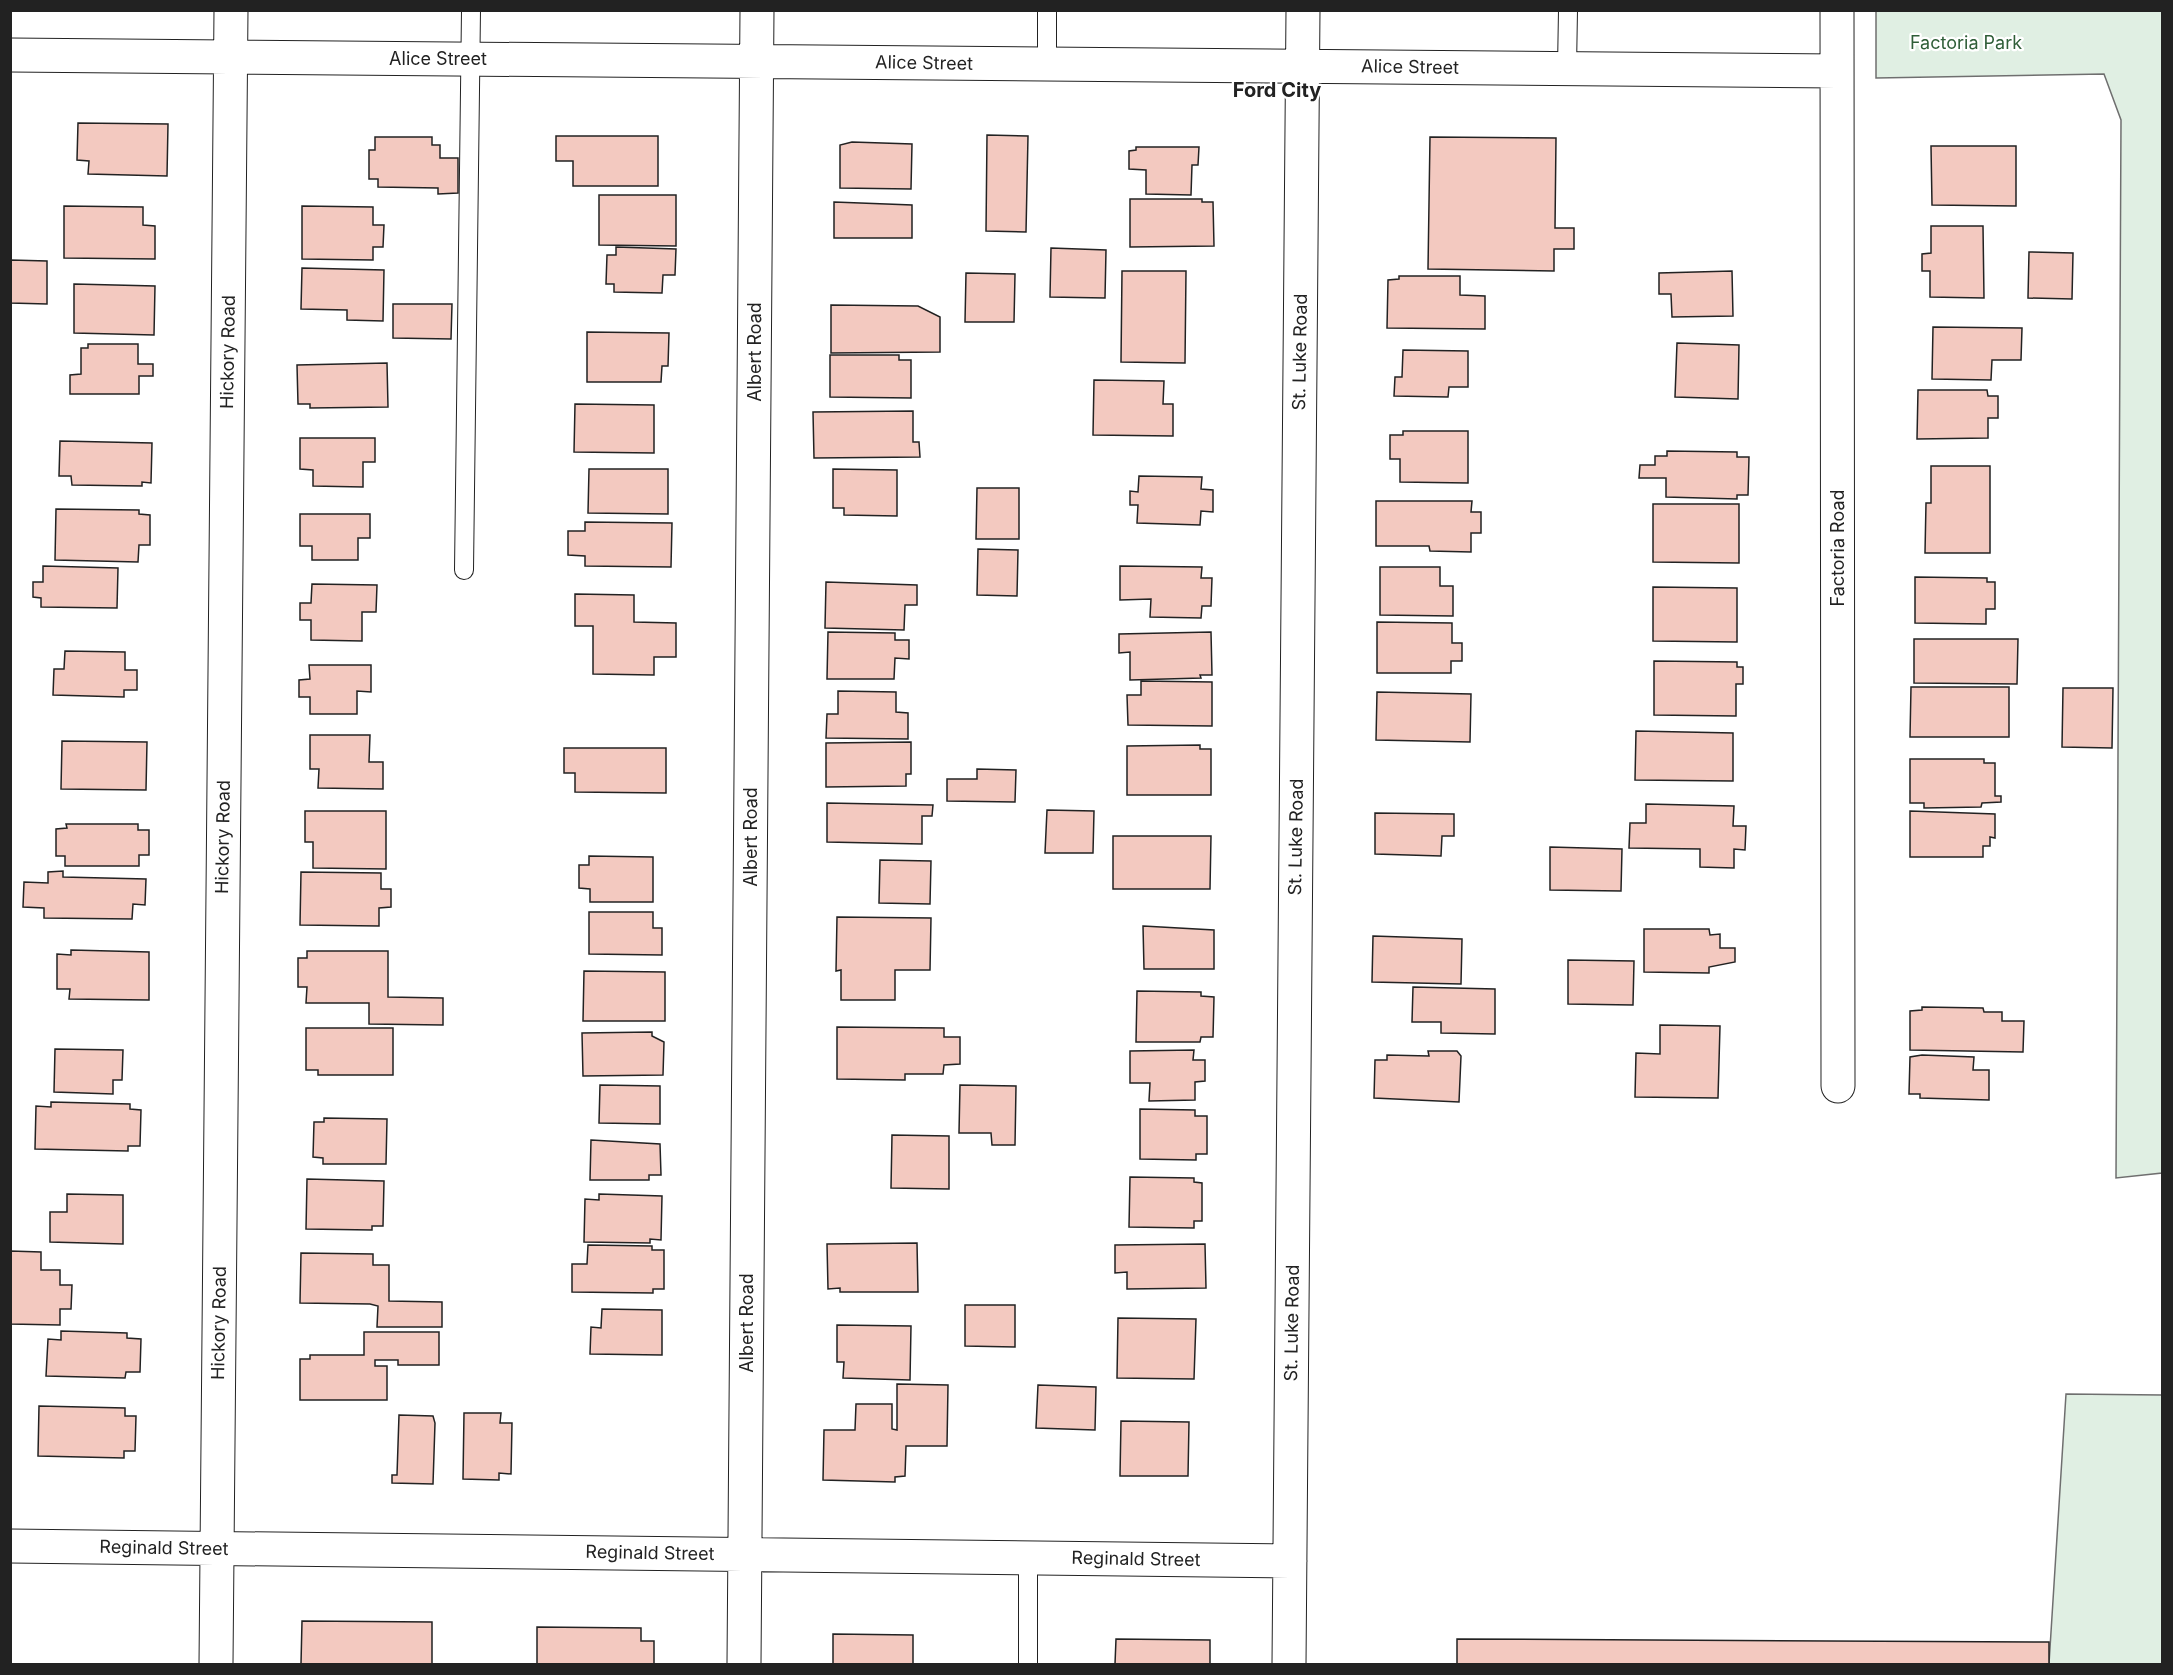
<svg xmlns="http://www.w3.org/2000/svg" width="2173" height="1675" font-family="Inter,sans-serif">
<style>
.green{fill:#e0efe3;stroke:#6f6f6f;stroke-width:1.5}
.building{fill:#f3c9c0;stroke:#222;stroke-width:1.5}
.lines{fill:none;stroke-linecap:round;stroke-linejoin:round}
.lane-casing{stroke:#222;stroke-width:20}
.street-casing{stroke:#222;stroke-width:35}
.lane{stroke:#fff;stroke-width:18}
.street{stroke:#fff;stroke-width:33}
.labels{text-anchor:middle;stroke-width:4.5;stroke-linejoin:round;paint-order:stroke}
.park-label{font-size:18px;fill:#2f5e38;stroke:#fff}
.street-label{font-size:18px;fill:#222;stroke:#fff}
.neighbourhood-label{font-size:20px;font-weight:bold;fill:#222;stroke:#fff}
</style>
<rect width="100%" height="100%" fill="#fff"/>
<path class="green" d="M1876,11H2162V1173L2116,1178L2121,120L2104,74L1876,78Z
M2066,1394L2162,1395V1664H2049Z"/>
<path class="building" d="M78,123L168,124L167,176L88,174L89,161L77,160Z
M987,135L1028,136L1026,232L986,231Z
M556,136H658V186H573V161H556Z
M375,137H432V145H440V158H458V193L438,194V188L378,187V179H369V150H375Z
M1430,137L1556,138L1555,228H1574V249H1554V271L1428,269Z
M852,142L912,144L911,189L840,188V145Z
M1931,146H2016V206L1932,205Z
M1136,147H1199L1198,165H1192L1191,195L1146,194V170L1129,169V151L1136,150Z
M599,195H676V246L599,245Z
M1130,199H1202V202H1213L1214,246L1130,247Z
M834,202L912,205V238H834Z
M64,206L143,207V225L155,226V259L64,258Z
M302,206L373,207V225H384L383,247H373V260L302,259Z
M1931,226H1983L1984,298L1930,297V271H1922V254L1931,253Z
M616,247L676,249L675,275H663L662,293L614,292V284H606L607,255H616Z
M1051,248L1106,250L1105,298L1050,297Z
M2029,252L2073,253L2072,299L2028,298Z
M10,260L47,261V304L10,303Z
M302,268L384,270L383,321L347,320V310L301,309Z
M1122,271H1186L1185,363L1121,362Z
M1732,271L1733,316L1672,317L1671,294H1659V273Z
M966,273L1015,274L1014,322H965Z
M1399,276H1460V295L1485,296V329L1387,328L1388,280L1399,279Z
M74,284L155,286L154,335L74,333Z
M393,304H452L451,339L393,338Z
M831,305L918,306L940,317V352L831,353Z
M1933,327L2022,328L2021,360H1992L1991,380L1932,379Z
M587,332L669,333L668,366H662L661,382H587Z
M1677,343L1739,345L1738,399L1675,397Z
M88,344H138V364H153V376H139V394H70V375L81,374V348H88Z
M1403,350L1468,351V387H1449L1448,397L1394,396L1395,377H1402Z
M830,355H899V360H911V398L830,397Z
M387,363L388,407L310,408V404H298L297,365Z
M1094,380L1164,381L1163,404H1173V436L1093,435Z
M1918,390H1987L1988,396H1998V418H1988V438L1917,439Z
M575,404L654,405V453L574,452Z
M913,411V442H919L920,457L814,458L813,412Z
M1403,431H1468V483L1400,482V459H1390V435H1403Z
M300,438H375V462H363V487L313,486V470L300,469Z
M60,441L152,443L151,483L142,482V486L72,485L71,476H59Z
M1667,451L1737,452V457H1749L1748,495H1737V499L1666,497V478H1639L1640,465H1655V456H1667Z
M1931,466H1990V553H1925L1926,503H1931Z
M589,469H668V514L588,513Z
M833,469L897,470V516L844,515V508H833Z
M1139,476L1202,477L1201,489L1213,490V512L1201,511L1200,525L1137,523L1138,505H1130V491L1138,492Z
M977,488H1019V539H976Z
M1376,501H1472L1471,512H1481V533H1471V552L1430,551L1429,546H1376Z
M1653,504H1739V563L1653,562Z
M56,509L139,510V514L150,515V545H139L138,562L55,560Z
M300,514H370V538H358V560H312V546H300Z
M585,522L672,523L671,567L585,566V556L568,555V531H585Z
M978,549L1018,550L1017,596L977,595Z
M43,566L118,568L117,608L41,607V598L33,597V582H43Z
M1120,566L1202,567L1201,578H1212L1211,606H1202L1201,618L1150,617L1151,599L1120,600Z
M1380,567H1440V586H1453V616L1380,615Z
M1915,577L1987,578V582H1995V609H1986V624L1915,623Z
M826,582L917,585V605H905L904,630L825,628Z
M312,584L377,585L376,612H362V641L311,640V620H300V603H311Z
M1653,587L1737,588V642L1653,641Z
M575,594L634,595V622L676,623V657H654V675L593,674V626H575Z
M1377,622L1452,623V643H1462V661H1451V673H1377Z
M828,632L895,633V640H909V659L895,658L894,679H827Z
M1211,632L1212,675H1200L1201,678L1130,680V652L1119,653V634Z
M1914,639H2018L2017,684L1914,683Z
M65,651L125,652V670H137V690H124V697L53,695L54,669H64Z
M1654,661L1737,662V667H1743V684H1736V716L1654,715Z
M309,665H371V692L357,691V714H310V697H299V680L310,679Z
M1141,681L1212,682V726L1128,725L1127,695H1141Z
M1911,687H2009V737H1910Z
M2063,688H2113L2112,748L2062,747Z
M838,691L896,692V712L908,713V739L826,738L827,714H838Z
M1377,692L1471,694L1470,742L1376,740Z
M1636,731L1733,733V781L1635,780Z
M310,735H370L369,762H383V789L318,788L319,769H310Z
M62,741L147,742L146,790L61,789Z
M911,742V774H906V786L826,787V743Z
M1200,745V749H1211V795H1127V746Z
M564,748H666V793L575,792V773H564Z
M1910,759H1984V763H1995V796H2001V802L1982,803L1981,807L1924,808V803H1910Z
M977,769L1016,770L1015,802L947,801V779H977Z
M827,803L933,805L932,816H922V844L827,842Z
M1646,804L1734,806L1733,826H1746L1745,850L1734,849V868L1700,867V849L1629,848L1630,823H1646Z
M1047,810L1094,811L1093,853H1045Z
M305,811H386V869L313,868V842H305Z
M1910,811L1995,814V838L1990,837V846H1983V857H1910Z
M1375,813L1454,814V836H1442L1441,856L1375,854Z
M66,824H138V830H149V855H139V866H65V856H56V829L67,828Z
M1113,836H1211L1210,889H1113Z
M1550,847L1622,849L1621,891L1550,890Z
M589,856L653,857V902H590V889L579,888V865H589Z
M880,860L931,861L930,904L879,903Z
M63,871V877L146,879L145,905L133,904L132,919L44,918V908L23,907L24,882L48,883V872Z
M301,872L381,873V889H391V907L379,908V926L300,925Z
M589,912H653V928H662V955L589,954Z
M837,917L931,918L930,970H895V1000H841V970L836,971Z
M1143,926L1214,930V969H1144Z
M1644,929H1709L1710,935L1720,934V948H1735V962L1709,967V973L1644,972Z
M1373,936L1462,939L1461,984L1372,982Z
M71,950L149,952V1000L69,999L70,989H57V954L71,955Z
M307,951H388V997L443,998V1025L369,1024V1003H306L307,987H298V958H307Z
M1568,960L1634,961L1633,1005L1568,1004Z
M584,971L665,972V1021H583Z
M1413,987L1495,989V1034L1441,1033V1022H1412Z
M1137,991L1201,992V996L1214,997L1213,1037H1201L1200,1042H1136Z
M1922,1007L1983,1008L1984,1012H2002V1021H2024L2023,1052L1910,1050V1011L1922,1010Z
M1660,1025L1720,1026L1718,1098L1635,1097L1636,1053L1660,1054Z
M837,1027L944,1028V1037H960V1064L944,1065L943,1074H905V1080L837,1079Z
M306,1028H393V1075H318V1070H306Z
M652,1032V1036L664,1042L663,1075L583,1076L582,1033Z
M55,1049L123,1050L122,1080H113V1094L54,1092Z
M1194,1050L1193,1060H1205V1081L1195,1082V1100L1149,1101L1150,1083H1130V1051Z
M1428,1051H1457L1461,1056L1459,1102L1374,1098L1375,1060H1387V1055L1429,1056Z
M1922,1055L1974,1057L1973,1070H1989V1100L1920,1098V1094H1909L1910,1057Z
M600,1085L660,1086V1124L599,1123Z
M960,1085L1016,1086L1015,1145H992L991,1133H959Z
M51,1102L130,1104V1109L141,1110L140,1146H128V1151L35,1149L36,1106L51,1107Z
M1140,1109L1195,1110V1116H1207V1154H1196V1160L1140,1159Z
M324,1118L387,1119L386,1164H323V1158L313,1157L314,1122H324Z
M892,1135L949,1136V1189L891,1188Z
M591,1140L660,1144L661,1175H649V1180H590Z
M1130,1177L1194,1178V1182L1202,1183V1221H1194V1228L1129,1227Z
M307,1179L384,1181L383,1226H372V1230L306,1229Z
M67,1194L123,1195V1244L50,1242V1212H67Z
M599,1194L662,1196L661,1240L650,1239V1243L584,1242L585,1199L599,1200Z
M917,1243L918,1292H840V1288L828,1289L827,1244Z
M1205,1244L1206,1288L1127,1289V1272L1115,1273V1245Z
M588,1245L652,1246V1250H664V1289H653V1293L572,1292V1264H587Z
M10,1251L41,1252V1270H60V1285H72L71,1309H60V1325L10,1324Z
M301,1253L373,1254V1265H389V1301L442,1302V1327H377L378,1306L370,1304L300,1303Z
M965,1305H1015V1347L965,1346Z
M602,1309L662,1310V1355L590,1354L591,1327L601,1328Z
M1118,1318L1196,1319L1194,1379L1117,1378Z
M837,1325L911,1326L910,1380L843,1378L844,1362H837Z
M61,1331L127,1333V1338L141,1339L140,1372H126L125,1378L46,1376L48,1339L61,1340Z
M364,1332H439V1365H398V1360H375V1366H387V1400H300V1359H310V1355H364Z
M897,1384L948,1385L947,1446H906L905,1476L895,1477V1482L823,1480L824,1430H855L856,1404H892V1429L897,1430Z
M1038,1385L1096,1387L1095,1430L1036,1428Z
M39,1406L125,1408V1416H136L135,1451H124V1458L38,1456Z
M464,1413H501L500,1423H512L511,1474L499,1473V1480L463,1479Z
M399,1415L433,1416L435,1423L433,1484L392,1483V1475H397Z
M1121,1421L1189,1422L1188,1476H1120Z
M302,1621L432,1622V1664H301Z
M537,1627L641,1628V1641H654V1664H537Z
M833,1634L913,1635V1664H833Z
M1116,1639L1210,1640V1664H1115Z
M1457,1639L2049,1642V1664H1457Z"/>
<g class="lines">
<g class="lane-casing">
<path id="lane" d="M1047,64V10
M1567,68L1568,10
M464,570L471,10
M1028,1557V1664"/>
</g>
<g class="street-casing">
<path id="street" d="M1837,10L1838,1086
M10,55L1837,71
M10,1546L1290,1561
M216,1664L231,10
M744,1664L757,10
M1289,1664L1303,10"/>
</g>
<use href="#lane" class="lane"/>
<use href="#street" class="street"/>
</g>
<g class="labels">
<g class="park-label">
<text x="1966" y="49">Factoria Park</text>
</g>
<g class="street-label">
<text x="438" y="65">Alice Street</text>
<text transform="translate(924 63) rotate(1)" y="6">Alice Street</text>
<text transform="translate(1410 67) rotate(1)" y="6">Alice Street</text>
<text transform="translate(228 352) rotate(-89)" y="6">Hickory Road</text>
<text transform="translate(755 352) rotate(-90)" y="6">Albert Road</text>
<text transform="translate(1300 352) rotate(-89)" y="6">St. Luke Road</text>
<text transform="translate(1838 548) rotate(-90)" y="6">Factoria Road</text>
<text transform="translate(223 837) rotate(-89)" y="6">Hickory Road</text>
<text transform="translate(751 837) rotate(-90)" y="6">Albert Road</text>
<text transform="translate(1296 837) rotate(-89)" y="6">St. Luke Road</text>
<text transform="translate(219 1323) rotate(-89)" y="6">Hickory Road</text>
<text transform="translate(747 1323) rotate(-90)" y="6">Albert Road</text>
<text transform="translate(1292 1323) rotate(-89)" y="6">St. Luke Road</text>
<text transform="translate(164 1548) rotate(1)" y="6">Reginald Street</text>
<text transform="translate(650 1553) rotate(1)" y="6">Reginald Street</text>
<text transform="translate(1136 1559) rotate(1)" y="6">Reginald Street</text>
</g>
<g class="neighbourhood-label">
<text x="1277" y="97">Ford City</text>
</g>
</g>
<rect width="2173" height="1675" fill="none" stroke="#222222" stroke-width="24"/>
</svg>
